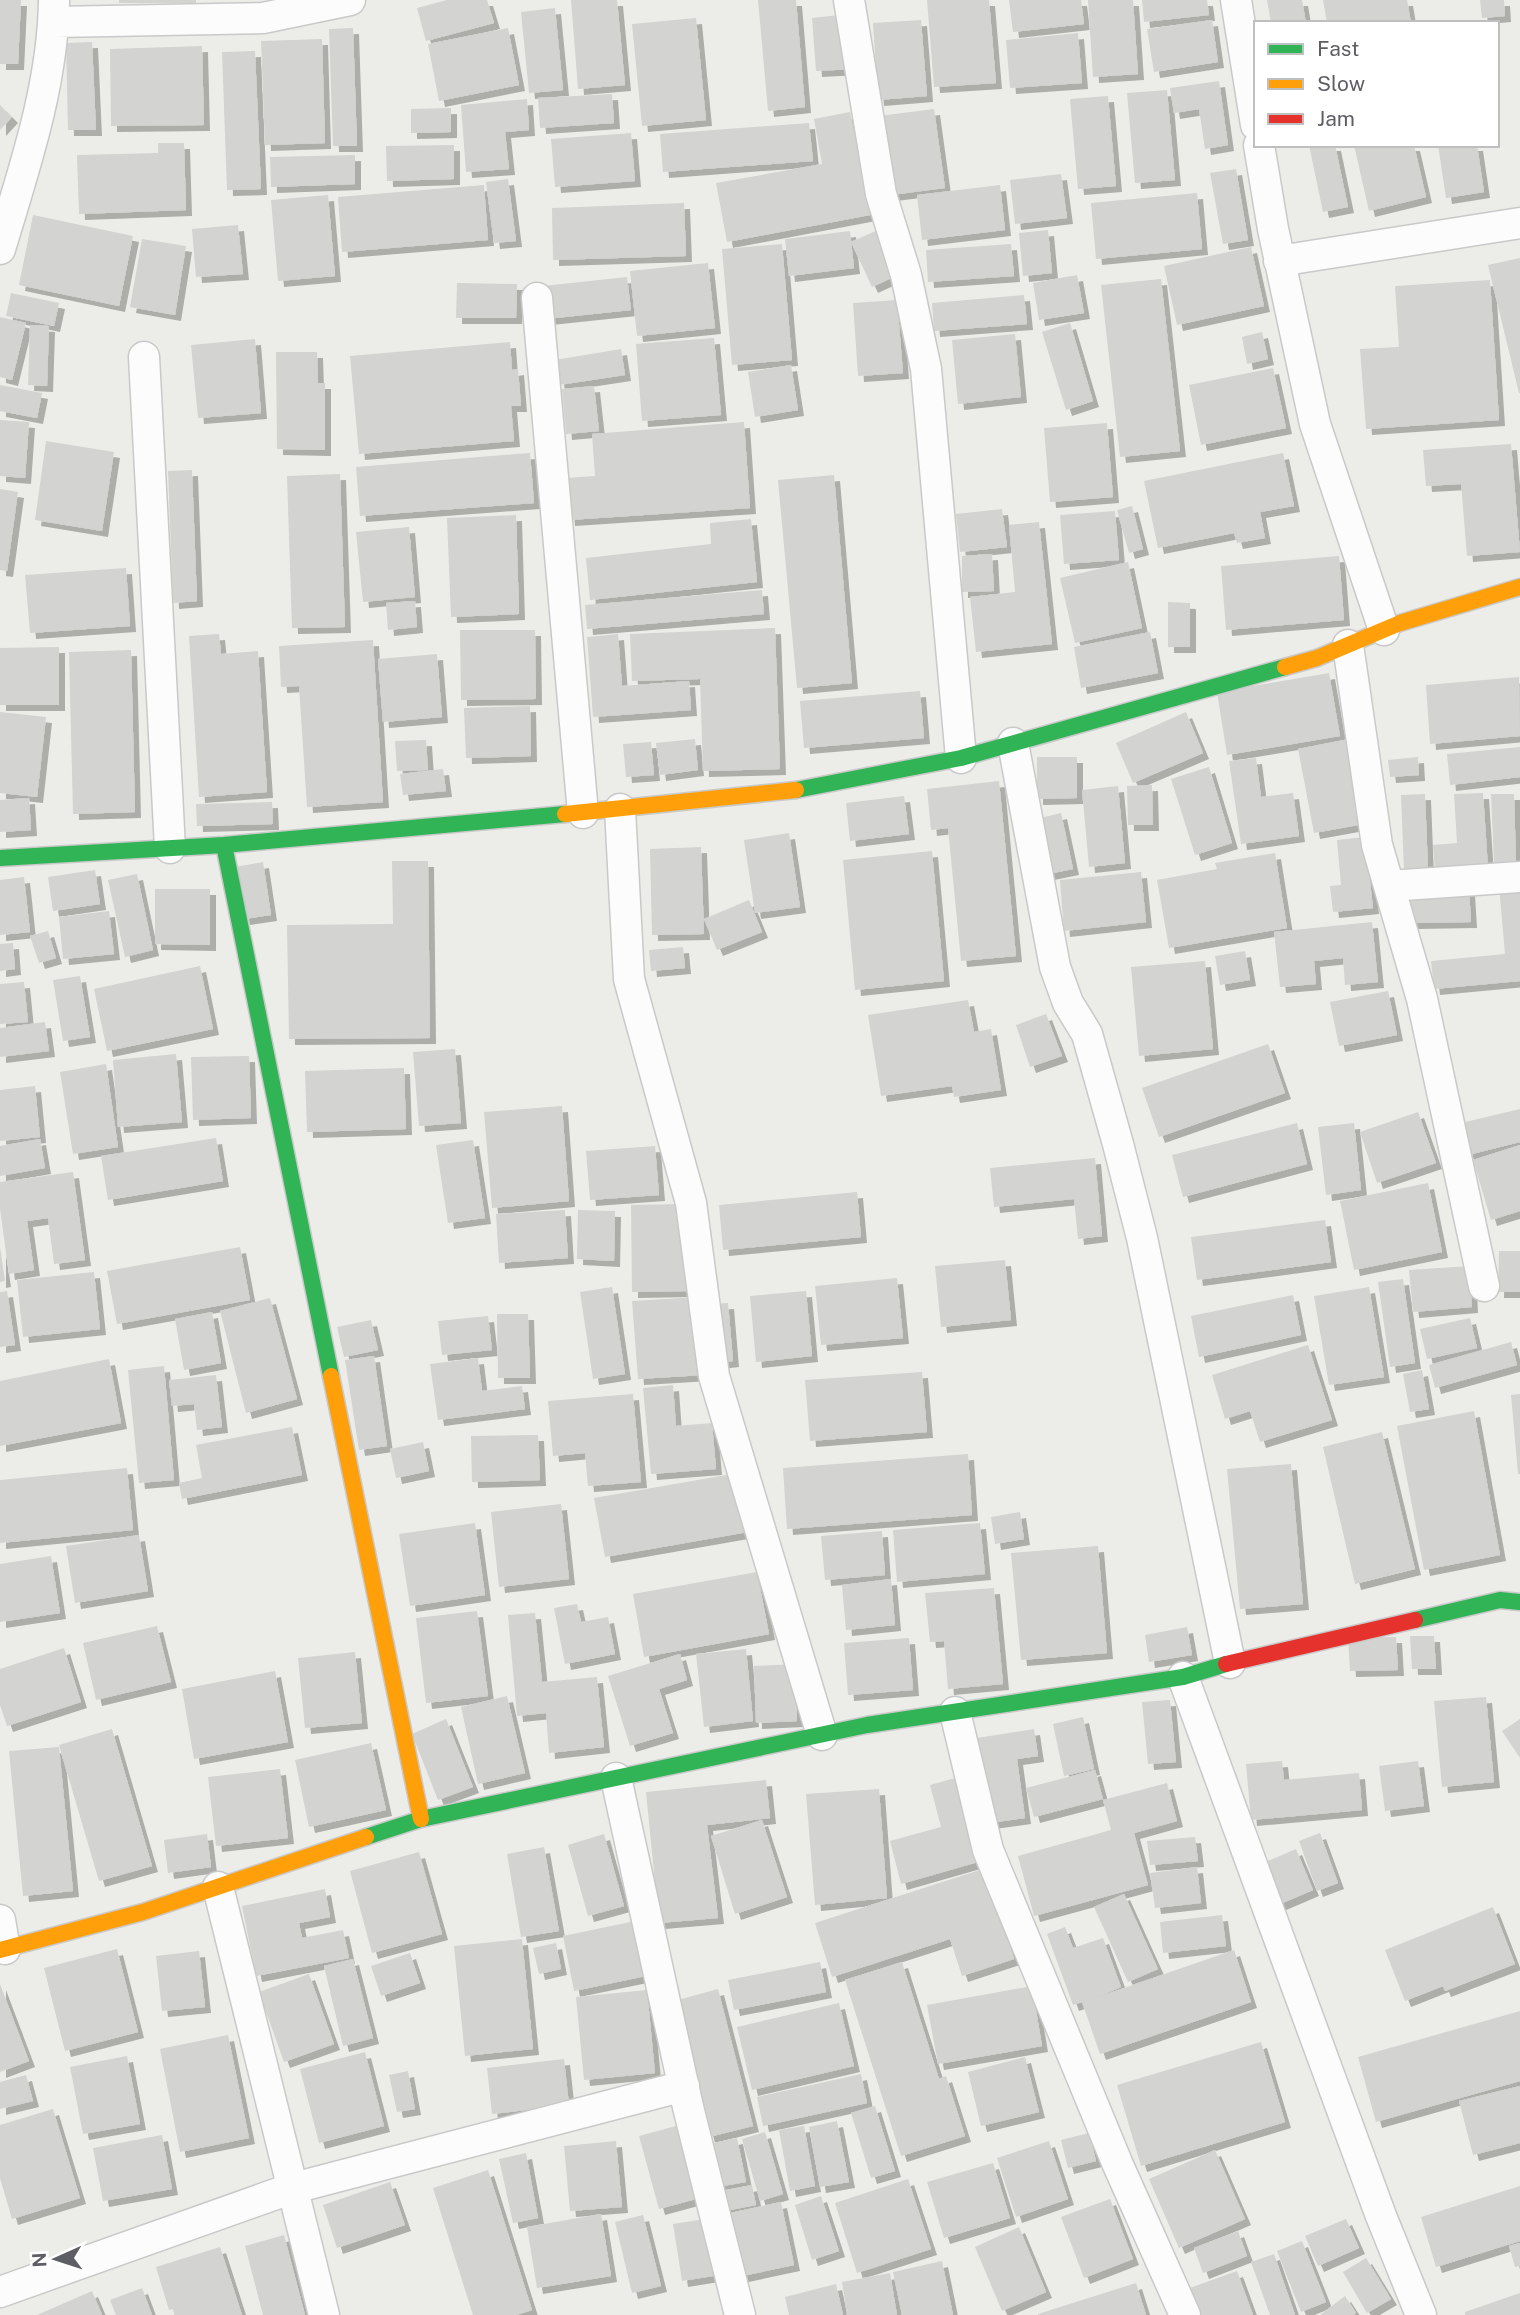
<svg xmlns="http://www.w3.org/2000/svg" width="1520" height="2315" font-family="'Public Sans',sans-serif">
<style>
.building{fill:#d3d3d1;filter:url(#shadow)}
.lines{fill:none;stroke-linecap:round;stroke-linejoin:round}
.street-casing{stroke:#c9c9ca;stroke-width:33}
.fast-casing{stroke:#c9c9ca;stroke-width:19}
.slow-casing{stroke:#c9c9ca;stroke-width:19}
.jam-casing{stroke:#c9c9ca;stroke-width:19}
.street{stroke:#fcfcfc;stroke-width:30}
.fast{stroke:#30b455;stroke-width:16}
.slow{stroke:#ff9f0a;stroke-width:16}
.jam{stroke:#e5322d;stroke-width:16}
</style>
<defs>
<filter id="shadow"><feDropShadow dx="6" dy="6" stdDeviation="0" flood-color="#0004"/></filter>
</defs>
<rect width="100%" height="100%" fill="#ecece8"/>
<path class="building" d="M0,0H21L18,64H0Z
M119,0H196V3H119Z
M447,0H487L494,23L426,41L417,8Z
M571,0H617L625,85L578,89Z
M758,0H796L805,107L768,111Z
M927,0H989L996,83L934,87Z
M1009,0H1081L1084,24L1013,32Z
M1088,0H1133L1138,74L1093,77Z
M1142,0H1207L1209,15L1144,22Z
M1267,0H1302L1306,23H1271Z
M1323,0H1407L1411,23H1327Z
M1480,0H1504L1505,16L1482,18Z
M555,8L563,90L529,93L521,12Z
M849,14L854,69L816,71L812,18Z
M696,18L706,120L642,126L632,24Z
M921,20L927,96L878,100L873,23Z
M1212,20L1218,62L1154,72L1147,29Z
M353,28L357,146H333L329,29Z
M508,28L519,85L439,101L428,44Z
M1078,33L1082,83L1010,88L1006,40Z
M322,39L325,143L265,145L261,41Z
M92,42L96,130H68L66,43Z
M202,46L204,125L111,126L110,49Z
M255,51L261,189L227,190L222,52Z
M1219,81L1228,145L1205,149L1199,109L1174,113L1170,88Z
M1167,90L1175,180L1135,183L1127,93Z
M612,94L614,123L540,128L538,98Z
M1108,96L1116,186L1078,189L1070,99Z
M527,99L529,130L505,132L509,169L466,172L461,105Z
M0,105L12,117L0,130Z
M451,108V132L411,133V109Z
M934,109L945,188L891,195L879,116Z
M850,112L870,215L727,242L716,183L822,164L814,119Z
M809,123L813,161L663,172L660,134Z
M631,133L635,181L555,187L551,139Z
M158,143H184L186,210L79,214L77,155L158,153Z
M454,145V179L387,181L386,146Z
M1309,145H1335L1348,207L1323,212Z
M1354,145H1414L1426,197L1369,211Z
M1438,145H1477L1484,192L1446,198Z
M355,155V184L271,187L270,157Z
M1236,169L1248,240L1223,244L1210,173Z
M1061,174L1067,218L1015,224L1010,180Z
M508,179L516,241L494,243L486,182Z
M484,185L488,240L342,252L338,197Z
M1000,185L1005,230L922,240L917,195Z
M1197,193L1202,249L1096,259L1091,203Z
M328,195L335,276L278,281L271,200Z
M684,203L686,256L553,260L552,208Z
M33,215L133,236L119,306L19,285Z
M238,225L243,274L196,277L192,229Z
M878,230L898,275L872,287L851,242Z
M1048,230L1052,273L1023,276L1019,233Z
M850,231L854,268L789,276L785,239Z
M142,239L186,246L175,315L130,307Z
M782,244L792,360L732,365L722,249Z
M1011,244L1014,276L928,282L926,250Z
M1251,247L1264,306L1177,325L1164,266Z
M1520,258V393H1519L1488,265Z
M708,263L715,328L637,336L630,271Z
M1077,275L1084,313L1039,320L1033,283Z
M627,277L631,310L546,319L543,286Z
M1161,279L1180,451L1120,457L1101,285Z
M1490,280L1499,420L1366,429L1360,349L1399,347L1395,286Z
M457,283L517,284L516,318H456Z
M11,293L59,303L54,326L6,316Z
M1024,295L1027,324L934,331L932,303Z
M897,300L903,373L858,376L853,303Z
M0,317L26,323L12,380L0,377Z
M1070,323L1093,401L1066,410L1042,332Z
M30,325L49,326L47,386L28,385Z
M1262,332L1268,359L1247,364L1242,337Z
M1015,334L1021,397L958,404L952,340Z
M714,338L721,415L642,421L636,344Z
M255,339L261,413L198,418L191,345Z
M510,342L512,370L518,369L521,406H511L514,441L359,454L350,356Z
M621,349L625,375L559,385L555,360Z
M276,352H317L318,383H325V450L277,449Z
M791,365L798,410L755,417L748,372Z
M1273,368L1286,428L1201,445L1189,385Z
M0,385L42,393L37,418L0,411Z
M594,386L599,431L566,434L562,389Z
M0,420L29,422L25,478L0,476Z
M744,422L750,508L569,520L566,478L595,476L592,434Z
M1107,423L1113,497L1050,502L1044,428Z
M46,441L114,452L102,531L35,520Z
M1511,444L1520,552L1467,556L1461,484L1426,486L1423,450Z
M530,453L534,503L360,516L356,467Z
M1283,453L1294,506L1260,512L1265,538L1237,543L1234,533L1158,548L1144,481Z
M192,470L197,601L173,603L168,471Z
M340,474L345,627L292,628L287,476Z
M834,475L852,683L797,688L778,480Z
M0,489L18,492L7,571L0,570Z
M1132,506L1143,549L1129,553L1117,510Z
M1002,509L1007,547L960,552L956,514Z
M1115,511L1119,560L1064,564L1060,515Z
M516,515L519,614L451,617L447,518Z
M751,519L757,582L590,600L586,558L711,544L710,523Z
M1039,522L1052,644L976,652L970,597L1015,592L1009,525Z
M409,527L415,597L363,602L356,532Z
M992,554L994,591L962,592V556Z
M1339,556L1344,620L1226,630L1221,566Z
M1128,562L1142,628L1075,643L1060,578Z
M126,568L130,626L30,633L25,575Z
M762,590L764,614L587,629L585,605Z
M415,601L417,627L388,630L386,603Z
M1168,602L1190,603V647H1168Z
M775,628L780,769L703,771L700,679L632,681L630,634Z
M460,630H535L536,699L461,700Z
M1150,632L1158,673L1081,688L1074,647Z
M219,634L221,654L258,651L267,792L199,797L189,636Z
M618,634L622,686L689,681L691,710L593,717L587,637Z
M373,640L383,802L307,807L299,686L281,687L279,646Z
M59,647V705H0V648Z
M131,650L135,812L73,814L69,652Z
M437,654L442,717L383,722L378,659Z
M1329,673L1340,736L1227,755L1217,692Z
M1519,677L1520,736L1430,744L1426,685Z
M920,691L924,738L804,748L800,701Z
M530,706L531,756L466,758L464,708Z
M0,712L46,717L37,797L0,793Z
M1186,712L1203,753L1133,783L1116,743Z
M695,739L698,770L660,775L656,743Z
M1349,739L1364,824L1314,833L1298,749Z
M426,740L428,770L397,771L395,741Z
M651,742L654,775L626,777L623,744Z
M1520,747V777L1450,785L1447,754Z
M1037,757H1077V798L1037,799Z
M1418,757L1419,775L1390,777L1388,760Z
M1256,758L1261,797L1293,793L1299,836L1241,844L1229,761Z
M1209,767L1232,843L1195,855L1171,779Z
M443,769L446,791L403,795L400,774Z
M999,781L1016,956L961,961L948,828L931,830L927,789Z
M1152,785L1153,825H1128L1127,786Z
M1118,786L1125,863L1089,867L1082,790Z
M1483,793L1488,868L1435,872L1433,845L1457,843L1454,794Z
M1425,794L1428,870L1404,871L1401,795Z
M1491,794H1514L1516,863H1494Z
M904,796L909,834L850,841L846,803Z
M29,798L31,830L0,832V800Z
M272,802L273,824L197,826L196,804Z
M1061,813L1073,869L1048,874L1036,819Z
M789,833L800,907L755,913L744,840Z
M1365,837L1373,908L1333,912L1330,886L1341,885L1337,840Z
M701,847L704,934L652,935L650,849Z
M932,851L944,981L855,990L843,860Z
M1275,853L1287,928L1169,948L1157,880L1217,869L1215,863Z
M392,861H428L430,1038L289,1039L287,925L393,924Z
M263,862L271,915L244,919L235,867Z
M95,870L100,904L53,911L48,877Z
M1141,872L1146,922L1064,931L1060,880Z
M137,874L153,950L125,957L108,880Z
M24,877L30,932L0,935V880Z
M1520,884V981L1434,989L1431,961L1505,954L1499,886Z
M155,889H210V945L155,944Z
M1469,889L1471,922L1411,923L1410,891Z
M749,900L762,932L717,950L704,919Z
M109,911L114,954L63,959L59,917Z
M1372,922L1378,982L1345,985L1343,958L1314,961L1316,984L1280,987L1274,932Z
M48,931L56,958L39,963L30,936Z
M13,943L15,969L0,971V944Z
M683,947L685,968L651,971L649,950Z
M1245,951L1250,980L1220,985L1215,956Z
M1205,961L1213,1049L1139,1056L1131,967Z
M200,966L213,1029L107,1051L94,989Z
M80,976L90,1037L63,1041L53,980Z
M24,982L28,1022L0,1024V984Z
M1388,991L1397,1035L1339,1046L1330,1002Z
M968,1000L974,1032L991,1029L1001,1090L954,1097L952,1086L881,1096L868,1015Z
M1046,1014L1062,1056L1030,1067L1016,1025Z
M45,1022L49,1051L0,1057V1028Z
M1268,1044L1285,1093L1159,1137L1142,1088Z
M455,1049L461,1123L419,1126L413,1052Z
M176,1054L182,1122L118,1127L113,1060Z
M249,1056L251,1118L193,1120L191,1057Z
M106,1064L118,1147L73,1154L60,1072Z
M404,1068L406,1129L307,1132L305,1071Z
M35,1086L40,1137L0,1141V1090Z
M562,1106L569,1201L492,1208L484,1112Z
M1520,1109V1142L1468,1155L1461,1123Z
M1418,1112L1436,1163L1377,1183L1360,1132Z
M1297,1123L1307,1164L1183,1197L1172,1155Z
M1354,1123L1361,1190L1326,1195L1318,1127Z
M216,1138L223,1181L108,1200L101,1156Z
M40,1139L45,1168L0,1176V1146Z
M473,1140L485,1218L448,1223L436,1145Z
M1520,1145V1211L1491,1220L1473,1160Z
M655,1146L659,1195L590,1200L586,1151Z
M1095,1158L1102,1236L1078,1239L1074,1199L994,1207L990,1168Z
M73,1172L85,1260L54,1264L48,1218L27,1221L34,1270L9,1274L0,1209V1182Z
M1428,1183L1442,1252L1354,1270L1340,1201Z
M857,1192L861,1237L723,1250L719,1205Z
M687,1204L689,1291L632,1292L631,1205Z
M565,1210L568,1258L499,1263L496,1214Z
M578,1210L615,1211L614,1261L577,1259Z
M1325,1220L1331,1262L1197,1280L1191,1237Z
M0,1247L5,1281L0,1282Z
M240,1247L250,1300L117,1324L107,1271Z
M1499,1251H1520V1292H1498Z
M1005,1260L1011,1320L941,1327L935,1266Z
M1470,1266L1472,1307L1413,1312L1409,1270Z
M94,1272L100,1329L23,1337L17,1280Z
M897,1278L903,1338L821,1345L815,1286Z
M1403,1279L1415,1363L1390,1367L1378,1282Z
M612,1287L625,1374L593,1379L580,1292Z
M1369,1287L1384,1377L1329,1385L1314,1296Z
M7,1291L15,1345L0,1347V1292Z
M806,1291L812,1356L756,1362L750,1296Z
M1293,1295L1301,1335L1199,1357L1191,1316Z
M698,1297L704,1375L638,1379L632,1301Z
M270,1298L297,1399L246,1413L220,1311Z
M728,1303L733,1361L716,1363L710,1304Z
M212,1312L221,1363L184,1370L175,1319Z
M497,1314H528L530,1378H498Z
M488,1316L492,1350L442,1355L438,1321Z
M1470,1318L1477,1348L1427,1359L1420,1329Z
M371,1320L378,1350L344,1357L337,1327Z
M1511,1342L1517,1365L1435,1388L1429,1365Z
M1308,1345L1332,1420L1260,1442L1250,1411L1225,1419L1212,1375Z
M374,1356L387,1446L359,1450L345,1360Z
M478,1358L482,1391L522,1386L525,1409L438,1420L430,1364Z
M109,1359L121,1423L0,1446V1381Z
M164,1366L174,1480L139,1483L128,1370Z
M1422,1370L1429,1409L1410,1412L1403,1374Z
M922,1372L927,1432L810,1441L805,1380Z
M216,1375L222,1427L197,1430L194,1404L172,1406L169,1380Z
M673,1385L676,1426L712,1423L716,1469L651,1474L643,1388Z
M633,1394L641,1482L588,1486L585,1453L553,1456L548,1401Z
M1520,1394V1474H1518L1511,1395Z
M1474,1411L1500,1555L1424,1570L1397,1426Z
M292,1427L302,1475L182,1499L179,1483L202,1478L196,1445Z
M1382,1432L1415,1569L1355,1584L1323,1447Z
M538,1435L540,1480L472,1482L471,1436Z
M423,1442L429,1471L396,1478L390,1449Z
M968,1454L972,1515L787,1529L783,1468Z
M1291,1464L1303,1604L1240,1609L1227,1469Z
M127,1468L133,1530L0,1543V1480Z
M738,1473L748,1532L605,1557L594,1498Z
M561,1504L569,1579L499,1587L491,1512Z
M1020,1512L1024,1539L995,1544L991,1517Z
M475,1523L485,1595L410,1606L399,1534Z
M980,1523L985,1574L897,1582L893,1530Z
M882,1531L885,1575L825,1580L821,1536Z
M139,1535L148,1591L75,1603L66,1546Z
M1098,1546L1107,1653L1021,1660L1011,1553Z
M51,1556L60,1613L0,1622V1564Z
M757,1572L769,1634L644,1657L633,1594Z
M891,1579L895,1625L846,1630L842,1585Z
M994,1588L1003,1684L948,1689L944,1641L930,1642L925,1593Z
M577,1604L581,1622L608,1617L615,1654L565,1664L554,1608Z
M477,1611L488,1696L426,1703L416,1618Z
M535,1613L542,1682L597,1677L604,1747L549,1753L546,1713L517,1716L508,1615Z
M157,1626L171,1682L96,1700L83,1643Z
M1187,1627L1192,1655L1149,1662L1145,1635Z
M1410,1636H1434L1436,1669H1412Z
M1396,1637L1398,1670L1350,1671L1348,1638Z
M909,1638L913,1690L848,1695L844,1643Z
M64,1648L81,1702L7,1726L0,1705V1669Z
M746,1649L753,1721L704,1727L696,1654Z
M355,1652L362,1723L305,1728L298,1658Z
M680,1654L687,1680L659,1689L673,1733L630,1746L608,1676Z
M796,1664L797,1721L756,1723L754,1666Z
M275,1671L288,1742L194,1759L182,1689Z
M507,1696L525,1773L478,1784L461,1707Z
M1486,1697L1494,1782L1442,1787L1434,1701Z
M1170,1700L1176,1762L1148,1764L1142,1702Z
M1083,1717L1094,1769L1064,1776L1053,1724Z
M446,1719L473,1787L438,1800L412,1734Z
M1520,1719V1758L1502,1731Z
M112,1729L152,1866L99,1881L59,1745Z
M1034,1729L1038,1756L1017,1759L1025,1818L989,1823L977,1738Z
M371,1743L386,1810L309,1827L295,1760Z
M59,1747L73,1891L23,1896L9,1751Z
M1282,1761L1284,1780L1359,1773L1362,1810L1251,1820L1246,1764Z
M1418,1761L1424,1806L1385,1811L1379,1766Z
M280,1769L288,1838L216,1846L208,1777Z
M1095,1770L1103,1799L1034,1817L1026,1788Z
M962,1776L985,1860L901,1884L890,1841L941,1827L930,1785Z
M766,1780L770,1818L707,1825L718,1918L659,1923L646,1792Z
M1167,1783L1177,1821L1134,1833L1148,1885L1034,1916L1018,1856L1111,1830L1103,1800Z
M879,1789L887,1898L815,1905L806,1794Z
M762,1820L787,1897L735,1914L711,1836Z
M1320,1833L1338,1883L1317,1891L1299,1841Z
M207,1834L211,1867L168,1873L164,1840Z
M604,1834L624,1906L588,1916L568,1845Z
M1195,1837L1198,1861L1150,1865L1147,1841Z
M544,1847L559,1931L521,1937L507,1854Z
M1296,1849L1313,1890L1278,1905L1261,1864Z
M419,1852L442,1934L372,1953L350,1871Z
M1197,1867L1201,1903L1155,1908L1150,1873Z
M986,1868L1014,1959L962,1976L950,1939L832,1977L815,1923Z
M325,1889L330,1917L299,1923L302,1938L343,1930L349,1958L256,1976L242,1906Z
M1124,1894L1158,1969L1128,1982L1094,1907Z
M1493,1907L1515,1964L1445,1991L1443,1986L1405,2001L1385,1950Z
M1222,1915L1226,1946L1163,1953L1160,1922Z
M635,1921L646,1976L574,1991L563,1936Z
M1065,1927L1073,1948L1103,1938L1121,1987L1098,1997L1234,1950L1251,2002L1100,2054L1082,2002L1073,2005L1047,1934Z
M522,1939L533,2049L465,2056L454,1946Z
M556,1943L561,1969L539,1974L533,1948Z
M117,1949L138,2032L65,2051L44,1968Z
M199,1951L205,2007L162,2011L156,1956Z
M410,1953L420,1983L381,1996L371,1966Z
M353,1959L373,2038L343,2046L324,1966Z
M820,1962L826,1992L734,2010L728,1980Z
M902,1962L939,2079L946,2076L965,2136L901,2156L845,1980Z
M309,1974L334,2044L284,2062L259,1992Z
M0,1984L29,2061L0,2072Z
M1032,1986L1042,2046L938,2064L927,2005Z
M718,1989L753,2126L709,2137L674,2001Z
M647,1990L655,2073L584,2080L576,1997Z
M839,2003L854,2066L752,2090L737,2027Z
M1520,2011V2081L1376,2122L1358,2057Z
M228,2035L249,2138L180,2152L160,2049Z
M1261,2042L1285,2122L1141,2166L1117,2085Z
M365,2052L384,2126L319,2143L300,2069Z
M127,2056L140,2124L83,2134L70,2067Z
M1025,2057L1039,2112L981,2126L968,2072Z
M564,2059L569,2105L492,2114L487,2068Z
M408,2071L415,2109L397,2112L389,2075Z
M861,2074L867,2103L763,2126L757,2097Z
M26,2075L33,2101L0,2109V2082Z
M1520,2086V2143L1473,2155L1459,2101Z
M875,2106L895,2171L871,2178L851,2113Z
M53,2109L80,2198L12,2219L0,2178V2125Z
M837,2121L849,2182L820,2187L809,2127Z
M676,2126L696,2199L659,2209L639,2136Z
M804,2126L815,2186L790,2191L779,2130Z
M765,2132L783,2194L760,2201L742,2139Z
M1089,2133L1096,2161L1068,2168L1061,2140Z
M162,2135L172,2189L103,2201L93,2148Z
M737,2138L746,2182L717,2187L709,2144Z
M616,2141L622,2207L570,2211L564,2146Z
M1049,2141L1068,2199L1016,2217L997,2158Z
M1215,2150L1245,2219L1179,2248L1149,2179Z
M526,2153L538,2218L513,2223L499,2159Z
M993,2163L1010,2218L944,2238L927,2182Z
M488,2170L532,2310L516,2315H473L433,2188Z
M908,2179L931,2249L857,2273L835,2203Z
M390,2182L405,2225L337,2248L323,2205Z
M752,2185L756,2205L725,2211L721,2191Z
M1520,2186V2241L1436,2267L1421,2217Z
M821,2196L839,2251L812,2260L795,2205Z
M1110,2199L1133,2259L1084,2278L1061,2217Z
M781,2202L794,2265L738,2277L725,2214Z
M601,2214L611,2276L537,2288L527,2227Z
M643,2215L661,2286L632,2293L615,2222Z
M705,2219L713,2276L682,2281L673,2224Z
M1346,2219L1359,2248L1318,2266L1305,2236Z
M1019,2227L1046,2292L1002,2311L975,2247Z
M1238,2231L1247,2256L1203,2273L1194,2248Z
M284,2235L305,2315H263L245,2246Z
M1302,2241L1326,2302L1301,2312L1277,2251Z
M1520,2243V2266L1515,2267L1509,2246Z
M220,2247L242,2315H175L173,2309L169,2310L156,2267Z
M1274,2254L1295,2315H1270L1251,2262Z
M1366,2258L1391,2299L1367,2313L1343,2272Z
M942,2261L953,2315H902L893,2272Z
M1237,2271L1253,2315H1196L1187,2289Z
M890,2273L897,2315H847L842,2282Z
M1136,2283L1146,2315H1038V2314Z
M836,2284L843,2315H789L785,2297Z
M142,2288L152,2315H116L110,2300Z
M92,2291L102,2315H37Z
M1520,2293V2315H1465V2312Z
M1345,2296L1356,2313L1353,2315H1320Z"/>
<g class="lines">
<g class="street-casing">
<path id="street" d="M849,0L881,194L906,275L926,369L961,758
M1236,0L1256,125
M54,22L263,18L350,0
M1259,145L1273,229L1315,424L1384,630
M0,249C24,169 53,85 54,0
M1279,261L1520,223
M537,298L583,813
M144,357L170,848
M1348,645L1377,845L1422,999L1484,1286
M1013,743L1055,967L1068,1003L1087,1034L1118,1144L1142,1238L1230,1663
M620,809L629,979L691,1203L714,1376L822,1735
M1389,886L1520,877
M1183,1677L1381,2216L1421,2315
M955,1712L988,1850L1118,2165L1185,2315
M616,1778L688,2107L740,2315
M218,1887L324,2315
M0,1920L5,1949
M0,2292L290,2189L684,2086"/>
</g>
<g class="fast-casing">
<path id="fast" d="M796,790L961,758L1285,667
M224,845L331,1376
M0,858L224,845L565,814
M1415,1620L1500,1600L1520,1602
M366,1837L421,1819L867,1725L1183,1677L1226,1664"/>
</g>
<g class="slow-casing">
<path id="slow" d="M1285,667L1317,658L1400,623L1520,587
M565,814L796,790
M331,1376L421,1819
M0,1950L143,1912L366,1837"/>
</g>
<g class="jam-casing">
<path id="jam" d="M1226,1664L1415,1620"/>
</g>
<use href="#street" class="street"/>
<use href="#fast" class="fast"/>
<use href="#slow" class="slow"/>
<use href="#jam" class="jam"/>
</g>
<rect x="1254" y="21" width="245" height="126" fill="#ffffff" stroke="#bebfc1" stroke-width="2"/>
<rect x="1268" y="44" width="35" height="10" fill="#30b455" stroke="#bebfc1" stroke-width="2"/>
<text x="1317" y="56" font-size="21" fill="#5d5f65">Fast</text>
<rect x="1268" y="79" width="35" height="10" fill="#ff9f0a" stroke="#bebfc1" stroke-width="2"/>
<text x="1317" y="91" font-size="21" fill="#5d5f65">Slow</text>
<rect x="1268" y="114" width="35" height="10" fill="#e5322d" stroke="#bebfc1" stroke-width="2"/>
<text x="1317" y="126" font-size="21" fill="#5d5f65">Jam</text>
<g transform="translate(56 2259) rotate(267)" stroke="#ffffff" stroke-width="5" paint-order="stroke">
<path d="M0-5L12 26L0 18L-12 26Z" fill="#5d5f65"/>
<text y="-10" font-size="19" font-weight="bold" text-anchor="middle" fill="#5d5f65">N</text>
</g>
</svg>
